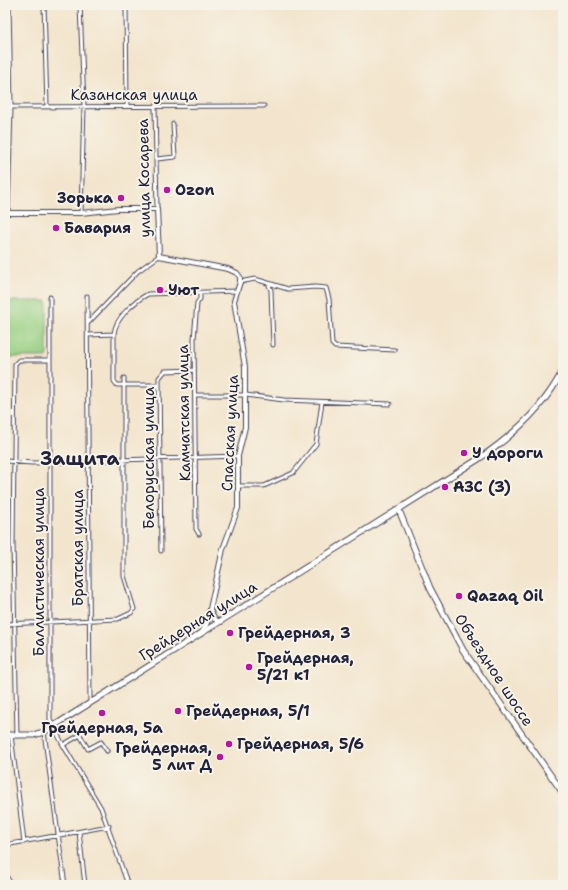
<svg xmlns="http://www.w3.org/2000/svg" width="568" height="890" font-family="'Shantell Sans',sans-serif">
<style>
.garden{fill:#97cf82;stroke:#5c785e}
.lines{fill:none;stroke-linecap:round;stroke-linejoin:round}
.minor-casing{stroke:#413f51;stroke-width:5}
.tertiary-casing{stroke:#413f51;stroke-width:6}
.primary-casing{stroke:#413f51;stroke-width:7}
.minor{stroke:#fff;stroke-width:3}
.tertiary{stroke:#fff;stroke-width:4}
.primary{stroke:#fff;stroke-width:5}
.poi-dot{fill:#b5179e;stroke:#f7f3e8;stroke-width:1.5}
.labels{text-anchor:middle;stroke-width:4;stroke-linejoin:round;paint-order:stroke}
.street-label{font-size:15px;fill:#22223b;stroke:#f7f3e8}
.poi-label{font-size:15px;font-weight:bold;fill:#22223b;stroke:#f7f3e8;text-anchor:start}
.district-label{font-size:19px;font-weight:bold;fill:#22223b;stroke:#f7f3e8}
</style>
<rect width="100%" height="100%" fill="#f7f3e8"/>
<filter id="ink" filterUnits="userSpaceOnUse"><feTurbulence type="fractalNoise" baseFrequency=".025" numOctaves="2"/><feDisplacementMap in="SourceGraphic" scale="8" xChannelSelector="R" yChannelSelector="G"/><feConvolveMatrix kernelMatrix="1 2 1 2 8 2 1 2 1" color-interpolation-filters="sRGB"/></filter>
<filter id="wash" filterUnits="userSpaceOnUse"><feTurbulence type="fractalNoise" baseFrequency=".012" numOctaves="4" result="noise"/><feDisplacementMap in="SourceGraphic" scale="16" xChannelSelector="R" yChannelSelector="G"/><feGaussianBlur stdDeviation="0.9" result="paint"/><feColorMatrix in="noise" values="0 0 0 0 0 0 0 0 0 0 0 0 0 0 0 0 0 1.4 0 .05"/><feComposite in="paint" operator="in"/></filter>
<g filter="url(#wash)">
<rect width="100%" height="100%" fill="#f3e5cd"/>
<path class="garden" d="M9,301H47V357H5V315H9Z"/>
</g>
<g filter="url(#ink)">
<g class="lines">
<g class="minor-casing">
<path id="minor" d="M44,5L47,106
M80,5L84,106L81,213
M126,5L127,105
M155,106L157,209
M5,107L264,106
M157,159L175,157L173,124
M8,213L11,107L9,5
M240,282L255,279L288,289L315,287L326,288L329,299L332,344L335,347L395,350
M268,283L271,290L273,345
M87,296L90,703
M50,297V719L63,745L101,808L128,885
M88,323L138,271L159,256
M114,334V381L117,385H159
M88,335L114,334C115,318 135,301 148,294L237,291
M195,395H246L284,400L390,404
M5,461L32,463L238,456
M238,486H264L293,473L316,444L322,402
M199,534L196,529L194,339L197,303L200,299V292
M161,551L159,378L165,371L194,370
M5,624L118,619L131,613L134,609L124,576V378
M44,732L65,885
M11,735L24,842
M17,736L13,544L15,364L19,360H49
M63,745L80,735L88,749L101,742L107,751
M79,832L85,885
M5,845L109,826
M5,873L11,885"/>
</g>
<g class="tertiary-casing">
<path id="tertiary" d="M5,213H81L118,209H157L159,256L228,269L237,273L240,277V282L234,301L245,367V427L238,456V508L223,549L207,623L201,634
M211,611L214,619L221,622"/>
</g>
<g class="primary-casing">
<path id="primary" d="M399,510L430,588L463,650L563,793
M5,735H33L44,732L477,460C513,436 544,408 563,370"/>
</g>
<use href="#minor" class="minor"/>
<use href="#tertiary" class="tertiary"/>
<use href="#primary" class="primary"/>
</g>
</g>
<g class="poi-dot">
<circle cx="167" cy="190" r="4"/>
<circle cx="121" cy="198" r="4"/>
<circle cx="56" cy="228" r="4"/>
<circle cx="160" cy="290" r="4"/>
<circle cx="464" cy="453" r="4"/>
<circle cx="445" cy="487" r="4"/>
<circle cx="459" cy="596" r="4"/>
<circle cx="230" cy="633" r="4"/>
<circle cx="249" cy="667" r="4"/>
<circle cx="178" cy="711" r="4"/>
<circle cx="102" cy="713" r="4"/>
<circle cx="229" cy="744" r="4"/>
<circle cx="220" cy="757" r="4"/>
</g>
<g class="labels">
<g class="street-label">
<text x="134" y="100">Казанская улица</text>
<text transform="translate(144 178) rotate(-91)" y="5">улица Косарева</text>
<text transform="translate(184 413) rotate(-91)" y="5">Камчатская улица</text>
<text transform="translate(230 433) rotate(-87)" y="5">Спасская улица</text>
<text transform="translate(149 458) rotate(-90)" y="5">Белорусская улица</text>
<text transform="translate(78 548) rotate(-90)" y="5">Братская улица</text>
<text transform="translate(39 572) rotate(-90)" y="5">Баллистическая улица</text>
<text transform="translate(198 621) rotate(-32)" y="5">Грейдерная улица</text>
<text transform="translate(494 670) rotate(57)" y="5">Объездное шоссе</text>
</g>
<g class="poi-label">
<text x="175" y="195">Ozon</text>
<text x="113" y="203" text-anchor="end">Зорька</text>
<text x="64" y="233">Бавария</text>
<text x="168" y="295">Уют</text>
<text x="472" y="458">У дороги</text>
<text x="453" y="492">АЗС (3)</text>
<text x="467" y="601">Qazaq Oil</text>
<text x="238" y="638">Грейдерная, 3</text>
<text x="257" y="663">Грейдерная,<tspan x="257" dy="17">5/21 к1</tspan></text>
<text x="186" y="716">Грейдерная, 5/1</text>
<text x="102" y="733" text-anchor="middle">Грейдерная, 5а</text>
<text x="237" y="749">Грейдерная, 5/6</text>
<text x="212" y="753" text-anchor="end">Грейдерная,<tspan x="212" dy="17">5 лит Д</tspan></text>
</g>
<g class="district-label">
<text x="80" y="465">Защита</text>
</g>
</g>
<rect width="568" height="890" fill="none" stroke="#f7f3e8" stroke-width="20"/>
</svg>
